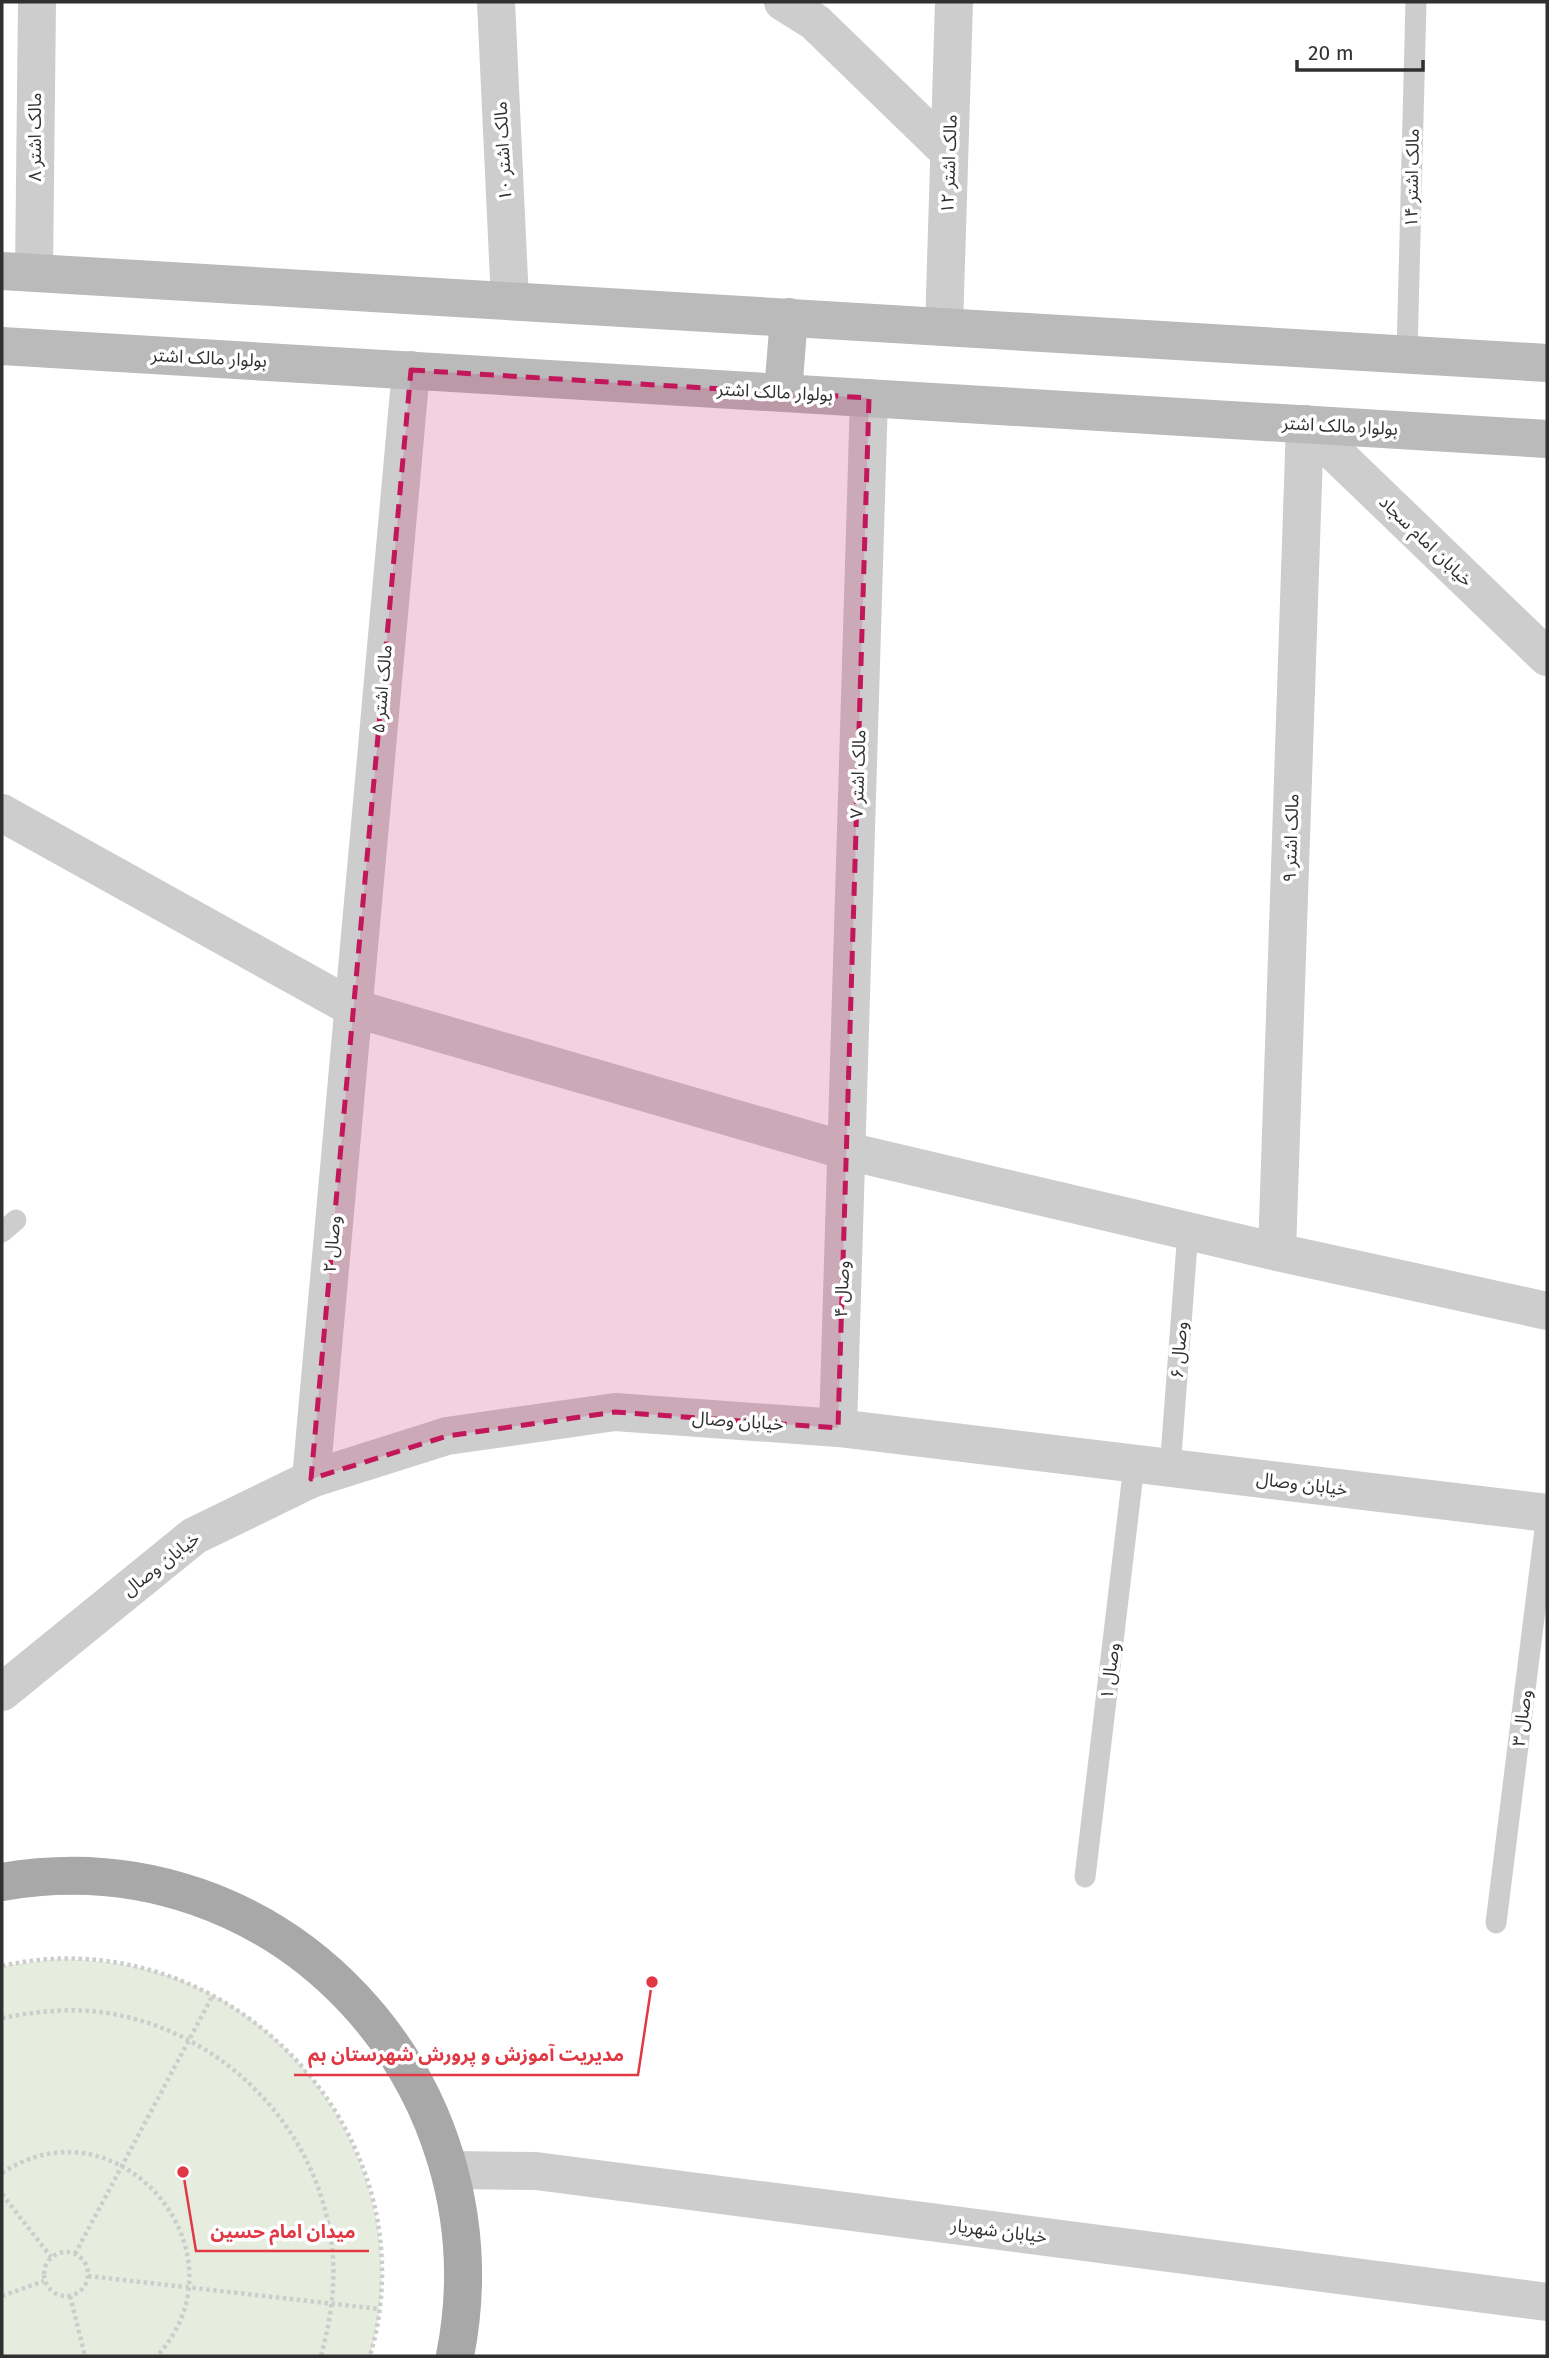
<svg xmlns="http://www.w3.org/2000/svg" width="1549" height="2358" font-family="'Fira Sans','Noto Sans Arabic',sans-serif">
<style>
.green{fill:#e6eddf}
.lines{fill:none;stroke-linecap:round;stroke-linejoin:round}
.path{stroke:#cdcdcd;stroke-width:4.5;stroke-dasharray:3.5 3.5;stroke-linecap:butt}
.service{stroke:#cdcdcd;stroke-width:21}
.minor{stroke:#cdcdcd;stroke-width:38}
.tertiary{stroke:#cdcdcd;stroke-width:38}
.secondary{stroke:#bababa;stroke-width:38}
.primary{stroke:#a8a8a8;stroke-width:38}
.marked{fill:#c2185b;fill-opacity:0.2;stroke:#c2185b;stroke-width:5;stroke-dasharray:14 9;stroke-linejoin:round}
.labels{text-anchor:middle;stroke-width:7;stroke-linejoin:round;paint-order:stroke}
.street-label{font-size:18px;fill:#303030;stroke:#fff}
.leader{fill:none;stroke:#e13844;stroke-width:2.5}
.callout-dot{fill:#e13844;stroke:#fff;stroke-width:2.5}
.callout-label{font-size:19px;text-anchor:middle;font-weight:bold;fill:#e13844;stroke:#fff;stroke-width:7;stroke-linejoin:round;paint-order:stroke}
</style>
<rect width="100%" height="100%" fill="#fff"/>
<path class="green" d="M57,1959C98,1960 139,1964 178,1979C325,2035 415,2203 370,2356H2V1966Z"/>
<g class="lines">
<path class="path" d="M2,1966C227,1915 435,2134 370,2356
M2,2018C38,2011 76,2007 113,2014C224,2034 316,2127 331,2240C337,2279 331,2319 321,2356
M2,2173C119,2095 252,2253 157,2356
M2,2194L51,2257
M44 2274a22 22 0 1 1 44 0a22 22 0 1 1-44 0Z
M75,2254L213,1995
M88,2276L379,2309
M2,2296L44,2281
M70,2296L85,2356"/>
<path class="service" d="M1407,354L1416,2
M2,1232L16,1220
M1170,1469L1188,1231
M1085,1877L1134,1465
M1496,1923L1547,1513"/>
<path class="minor" d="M496,2L510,301
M783,2L815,22L949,152
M34,272L37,2
M944,327L954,2
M2,813L353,1008L847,1151L1277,1252L1547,1311
M1277,1252L1305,424
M838,1428L869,398
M311,1479L411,370"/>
<path class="tertiary" d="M1305,424L1547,657
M2,1692L194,1536L311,1479L447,1436L615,1412L838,1428L1547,1513
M450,2170L536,2171L1547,2302"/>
<path class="secondary" d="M2,271L1547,363
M2,346L1547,439
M783,393L789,317"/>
<path class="primary" d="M2,1882C280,1833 509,2083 455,2356"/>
</g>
<path class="marked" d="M411,370L869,398L838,1428L615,1412L447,1436L311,1479Z"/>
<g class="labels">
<g class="street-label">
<text transform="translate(35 137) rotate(-90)" y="6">مالک اشتر ۸</text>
<text transform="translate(503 151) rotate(-93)" y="6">مالک اشتر ۱۰</text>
<text transform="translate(949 164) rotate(-88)" y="6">مالک اشتر ۱۲</text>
<text transform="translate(1412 178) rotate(-89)" y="6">مالک اشتر ۱۴</text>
<text transform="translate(209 358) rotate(3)" y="6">بولوار مالک اشتر</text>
<text transform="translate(775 392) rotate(3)" y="6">بولوار مالک اشتر</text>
<text transform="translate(1340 426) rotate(3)" y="6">بولوار مالک اشتر</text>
<text transform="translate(1426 541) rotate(44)" y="6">خیابان امام سجاد</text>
<text transform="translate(382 689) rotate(-85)" y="6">مالک اشتر ۵</text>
<text transform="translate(858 774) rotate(-88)" y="6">مالک اشتر ۷</text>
<text transform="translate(1291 838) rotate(-88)" y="6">مالک اشتر ۹</text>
<text transform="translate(332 1244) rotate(-85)" y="6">وصال ۲</text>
<text transform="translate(842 1289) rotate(-88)" y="6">وصال ۴</text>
<text transform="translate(1179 1350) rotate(-86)" y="6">وصال ۶</text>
<text transform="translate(738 1421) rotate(4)" y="6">خیابان وصال</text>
<text transform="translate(1302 1484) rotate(7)" y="6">خیابان وصال</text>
<text transform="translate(161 1564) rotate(-38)" y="6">خیابان وصال</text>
<text transform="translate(1110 1671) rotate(-83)" y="6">وصال ۱</text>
<text transform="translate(1522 1718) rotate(-83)" y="6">وصال ۳</text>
<text transform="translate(999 2231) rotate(7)" y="6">خیابان شهریار</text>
</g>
</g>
<path class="leader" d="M652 1982L638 2075H294M183 2172L196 2251H369"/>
<g class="callout-dot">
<circle cx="652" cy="1982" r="7"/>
<circle cx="183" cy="2172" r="7"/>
</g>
<g class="callout-label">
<text x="466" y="2061">مدیریت آموزش و پرورش شهرستان بم</text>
<text x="283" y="2238">میدان امام حسین</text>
</g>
<rect width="1549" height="2358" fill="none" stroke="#303030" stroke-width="7"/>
<path d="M1297 60v10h126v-10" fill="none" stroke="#303030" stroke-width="3.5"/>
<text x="1308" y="60" font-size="21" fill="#303030" stroke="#ffffff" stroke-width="5" paint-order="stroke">20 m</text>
</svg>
